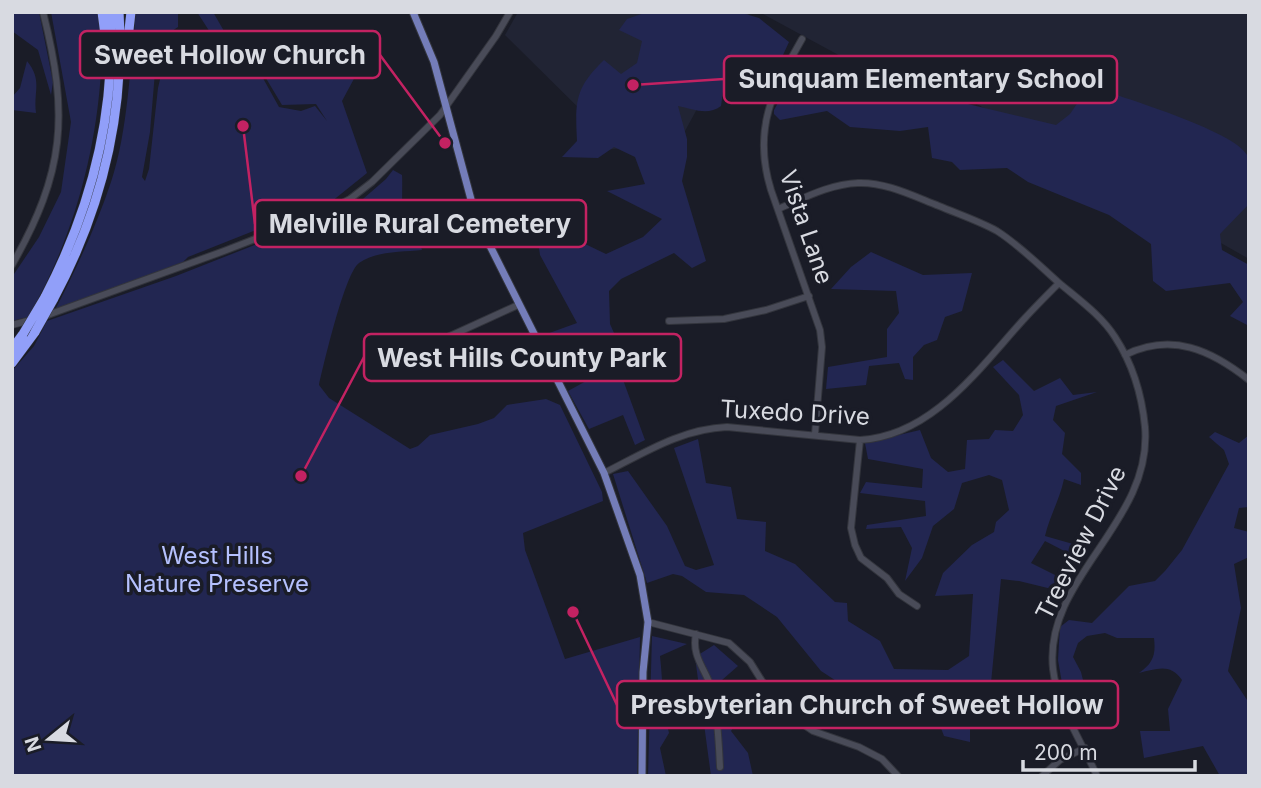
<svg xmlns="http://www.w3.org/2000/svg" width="1261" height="788" font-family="Inter,sans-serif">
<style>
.built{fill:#212434}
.green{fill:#222651}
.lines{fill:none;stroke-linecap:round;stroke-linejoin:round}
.minor-casing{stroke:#33353d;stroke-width:8}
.major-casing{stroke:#33353d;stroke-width:9}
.highway-casing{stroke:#33353d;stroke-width:10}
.minor{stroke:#494b58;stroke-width:6}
.major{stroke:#747db9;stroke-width:7}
.highway{stroke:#919ff9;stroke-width:9}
.highway-bridge-casing{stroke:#33353d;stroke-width:10;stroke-linecap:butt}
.highway-bridge{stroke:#919ff9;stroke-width:9}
.labels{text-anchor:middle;stroke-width:7;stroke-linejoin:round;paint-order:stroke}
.street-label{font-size:24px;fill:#d8dae1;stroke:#1a1c27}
.park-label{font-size:24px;fill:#b5c1fe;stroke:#1a1c27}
.leader{fill:none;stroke:#c32262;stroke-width:2.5}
.callout-dot{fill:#c32262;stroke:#1a1c27;stroke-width:2.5}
.callout{fill:#1a1c27;stroke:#c32262;stroke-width:2.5}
.callout-label{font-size:26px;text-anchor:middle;font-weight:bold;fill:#d8dae1}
</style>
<rect width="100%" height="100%" fill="#1a1c27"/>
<path class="built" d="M518,12H750L679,142L604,150L606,135L505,35Z
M759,12H1249V259L905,63L892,84Z"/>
<path class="green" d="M12,12H39L53,82L51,95L38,50L12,31Z
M51,12H99C103,31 102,52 101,71C96,156 71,244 28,317L12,321V277L39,237L61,192L71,122Z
M136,12H178V27L169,33L157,48L150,132L142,177L145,181L149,169L158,88L168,45C177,39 189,27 201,35C208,39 209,42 217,43L197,12H213L239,57L254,62L279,107L301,111L315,106L327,121L316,104L282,105L252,55L271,60L293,71L319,61L350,43L356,75L342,101L367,173L331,202L265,226L256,214L261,228L188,257L183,262L55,310C76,269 96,227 111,182C128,132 130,65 136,12Z
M647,12H739L759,18L789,42L777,68L756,62L727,63L721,106C708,116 693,109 678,106L687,139V157L682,181L706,261L692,268L674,253L621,279L609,291L610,324L623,353L660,354L675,369L622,377L645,440L635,445L623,415L589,429L568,391L606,370L588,344L553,355L541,336L577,323L540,255L533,207L551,205L560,232L606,254L643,237L662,219L607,191L645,184L635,157L614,147L598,158L562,157L577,141C575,101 575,88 604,60L621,74L637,63L642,41L619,30L627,19Z
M837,58L867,66L889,74L914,62L940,72L947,99L1056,125L1070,114L1089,86C1119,96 1235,131 1247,155C1252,164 1249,193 1249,204L1220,234L1222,250L1249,265V326L1230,316L1243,302L1230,283L1166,291L1153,281L1151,244L1109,215L1028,182L1007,168L960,170L952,162L932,158L928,127L900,131L850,127L827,111L780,120L774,114V110L792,78L829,74Z
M27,61C43,81 33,91 36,113L12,110V97L20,88Z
M393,170L402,175C403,190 400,214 406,226C410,235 420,240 422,250C403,252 375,251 359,263C345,273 324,363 319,385L329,398L410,449L418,446L430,435L478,424L494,418L507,405L546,399L560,405L602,492L603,501L523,533L525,550L565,659L640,637L637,776H12V371L34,346L47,321L176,276L356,205L386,179Z
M871,252L923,275L972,273L962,311L945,317L937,340L924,345L913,357V380L905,379L899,363L869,366L866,385L826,389L828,367L887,357V329L899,313L896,291L831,289L851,267Z
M1003,360L1034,391L1060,378L1073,395L1097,392L1056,406L1053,420L1065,433L1062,454L1081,473V485L1064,479C1060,499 1050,515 1045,536L1080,546L1082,555L1074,556L1045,541L1031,563L1063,579L1064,592L1019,581L1001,579L991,683L999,717L970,729V742L944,736L939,723L914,712L864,699L821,671L777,617L744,595L706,592L682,576L673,574L647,583L613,474L628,471L667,526L685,566L696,570L714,565L674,448L698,439L706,483L731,487L737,519L766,522L765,551L795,564L835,602L847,603L848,621L880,641L894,669L948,670L969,656L973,594L935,596L943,573L972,545L994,532L996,522L1009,510L1002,480L989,475L962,483L954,509L933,526L922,558L905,581L912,548L901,527L866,529L867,525L926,516L925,501L860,493L866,482L922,488L923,469L868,459L865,443L920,430L931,458L948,472L965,469L967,440L989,439L995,430L1013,431L1023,415L1019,395L993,367Z
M1215,432L1239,443L1249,435V507L1239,508L1234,528L1249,532V557L1234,564L1241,608L1228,671L1249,703V776H1220L1203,746L1144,758L1140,731H1170L1168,709L1182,680C1170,663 1157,669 1139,673C1153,663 1156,655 1154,638H1117L1105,633L1087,636L1078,643L1073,657L1081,672L1084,684L1078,692L1071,694L1063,689L1058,660L1060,627L1069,620L1092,623L1129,586L1155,581L1165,571L1182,550L1229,464L1224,450L1209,437Z
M652,636L687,644L660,656C663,682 662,707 669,733L660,748L666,776H648Z
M714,645L738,666L722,680L738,720L731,731L748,753L753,776H711L695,657Z"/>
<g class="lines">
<g class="minor-casing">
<path id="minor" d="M802,39C773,90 752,129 771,190L820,330L822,347L815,434
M778,209C804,198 830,184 858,183C886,182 913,196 939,206C958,214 979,221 997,231C1019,245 1039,265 1058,282C1078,299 1101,315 1115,337C1132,363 1142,396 1145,427C1153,523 1043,578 1053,669C1057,706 1082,742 1097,776
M12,265C65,172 69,115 43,12
M45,316L224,251L325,212L350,199L372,182L440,115L496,36L510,12
M669,321L724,319L766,310L809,296
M12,325L31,320
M1125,355C1172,332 1211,350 1249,380
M401,368L415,352L518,305
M860,440L851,528L855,545L861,558L887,578L899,594L917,606
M604,473C644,453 681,429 727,427L860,440C933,436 980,367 1025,318C1036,306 1048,294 1059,283
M648,622L729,643L750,662L772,697L785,712L813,731L859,747L882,759L898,776
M696,634C691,657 706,669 712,690C717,710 719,745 720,767
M1065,708L1099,702L1112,690
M1042,776L1060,760L1085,748"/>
</g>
<g class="major-casing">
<path id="major" d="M413,12L434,62L476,218L604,473L640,575L648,622L643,672L642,776"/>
</g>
<g class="highway-casing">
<path id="highway" d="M102,12L105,35
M124,74L131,12
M45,297C91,209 116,113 110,12
M53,300C101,211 125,114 119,12
M12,349L23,334
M12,363L35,332"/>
</g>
<use href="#minor" class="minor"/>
<use href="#major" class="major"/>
<use href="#highway" class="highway"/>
<g class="highway-bridge-casing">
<path id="highway-bridge" d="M35,332L53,300
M23,334L45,297"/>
</g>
<use href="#highway-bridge" class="highway-bridge"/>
</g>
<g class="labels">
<g class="street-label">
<text transform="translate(806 227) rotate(71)" y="8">Vista Lane</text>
<text transform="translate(795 413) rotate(3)" y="8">Tuxedo Drive</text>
<text transform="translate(1081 543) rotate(-63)" y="8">Treeview Drive</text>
</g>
<g class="park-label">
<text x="217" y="564">West Hills<tspan x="217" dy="28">Nature Preserve</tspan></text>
</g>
</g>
<path class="leader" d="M445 143L380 55M633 85L724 79M243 126L255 224M301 476L364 357M573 612L617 705"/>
<g class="callout-dot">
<circle cx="445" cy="143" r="7"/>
<circle cx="633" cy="85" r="7"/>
<circle cx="243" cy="126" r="7"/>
<circle cx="301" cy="476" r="7"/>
<circle cx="573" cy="612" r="7"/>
</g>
<g class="callout">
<rect x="80" y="31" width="300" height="47" rx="7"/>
<rect x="724" y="56" width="393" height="47" rx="7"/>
<rect x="255" y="200" width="331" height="47" rx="7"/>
<rect x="364" y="334" width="317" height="47" rx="7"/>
<rect x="617" y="681" width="501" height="47" rx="7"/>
</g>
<g class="callout-label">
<text x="230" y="64">Sweet Hollow Church</text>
<text x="921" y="88">Sunquam Elementary School</text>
<text x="420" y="233">Melville Rural Cemetery</text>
<text x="522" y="367">West Hills County Park</text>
<text x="867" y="714">Presbyterian Church of Sweet Hollow</text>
</g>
<rect width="1261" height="788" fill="none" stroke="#d8dae1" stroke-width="28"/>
<g transform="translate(49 739) rotate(252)" stroke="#1a1c27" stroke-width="5" paint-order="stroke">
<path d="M0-5L12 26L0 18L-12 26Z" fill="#d8dae1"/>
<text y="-10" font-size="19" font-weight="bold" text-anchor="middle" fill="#d8dae1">N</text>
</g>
<path d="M1023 760v10h172v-10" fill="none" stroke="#d8dae1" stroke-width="3.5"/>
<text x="1034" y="760" font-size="21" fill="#d8dae1" stroke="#1a1c27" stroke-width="5" paint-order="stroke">200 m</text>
</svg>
